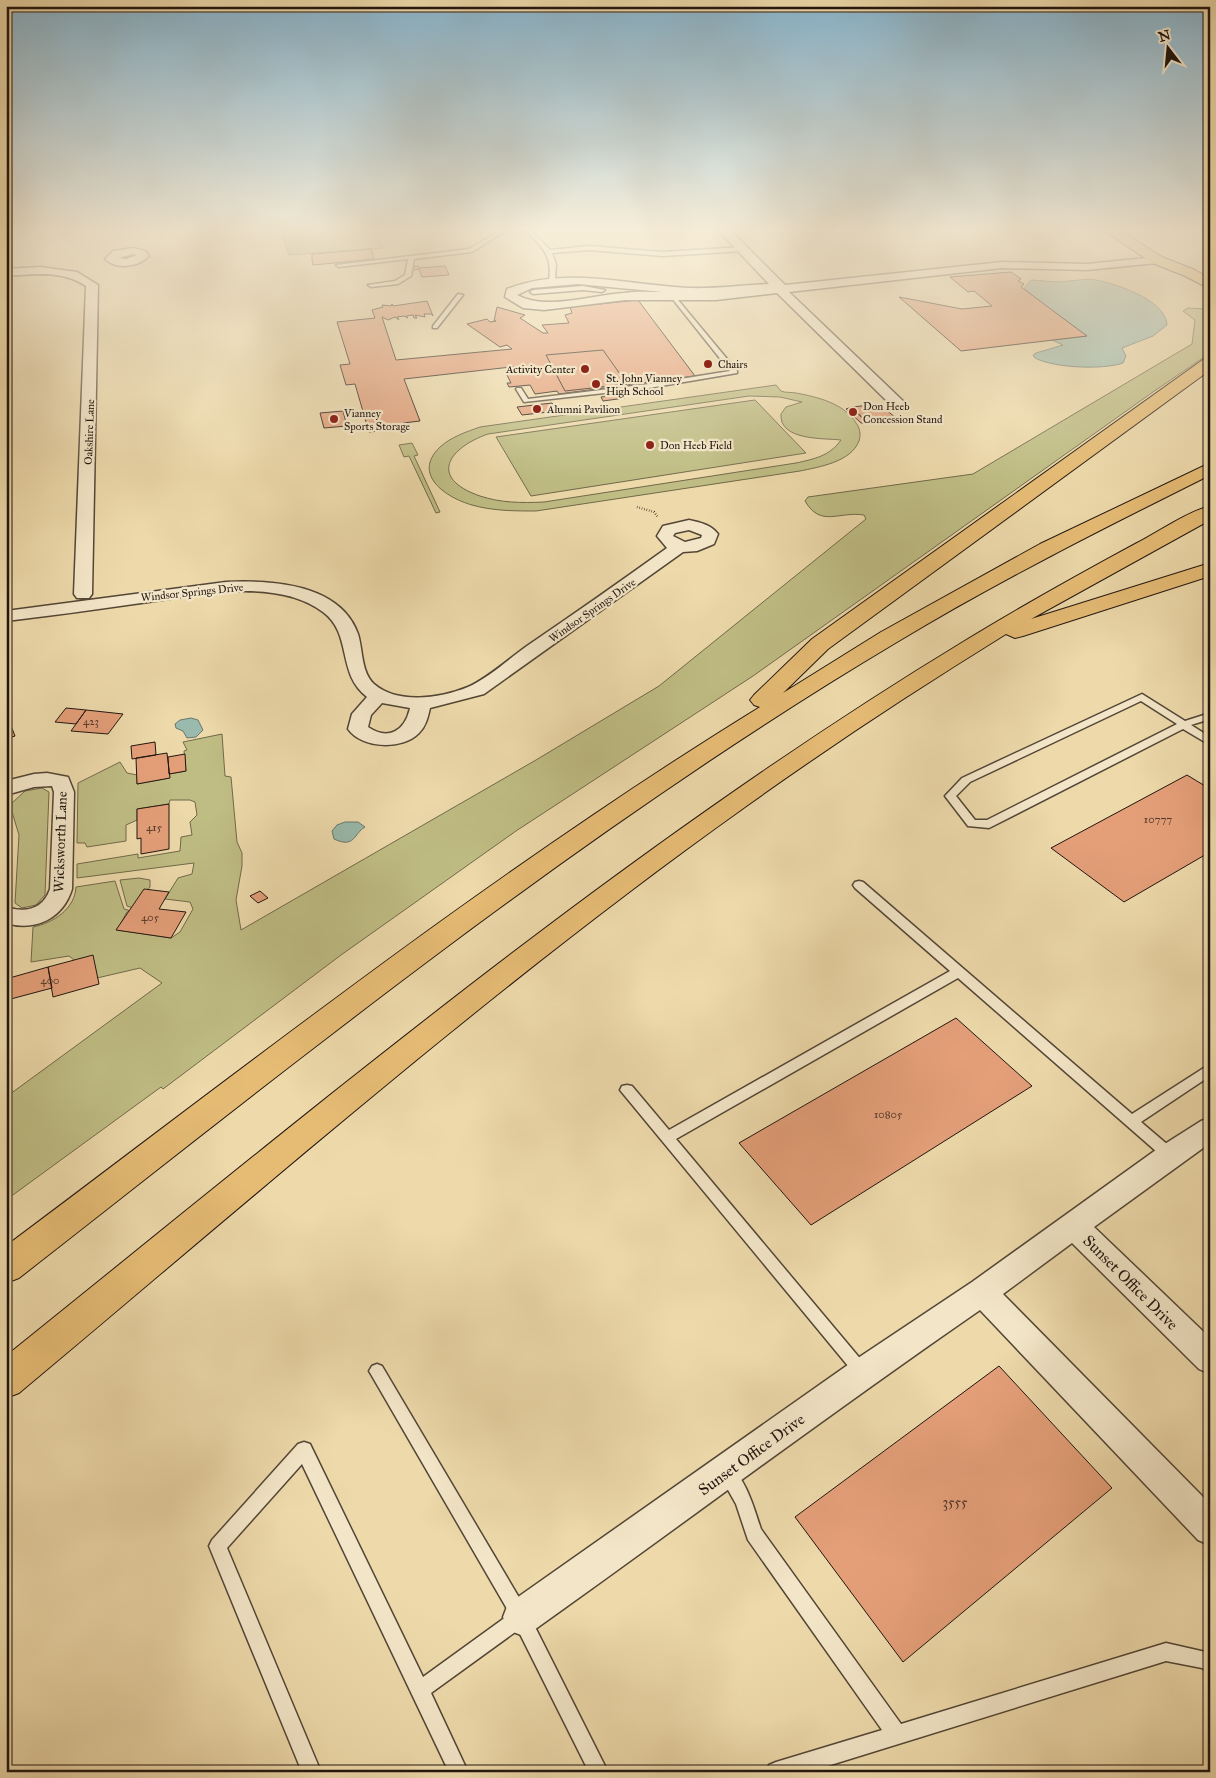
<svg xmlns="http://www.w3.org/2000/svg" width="1216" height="1778" font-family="'IM FELL Great Primer',serif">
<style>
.green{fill:#bfbd84;stroke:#70694a;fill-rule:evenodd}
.water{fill:#99baac;stroke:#69786d}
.building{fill:#e49f79;stroke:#20150f}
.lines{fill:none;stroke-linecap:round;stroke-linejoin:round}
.service-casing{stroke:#534636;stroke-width:3}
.minor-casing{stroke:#534636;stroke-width:3}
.primary-casing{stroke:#20150f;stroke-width:2}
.motorway-casing{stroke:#20150f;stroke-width:2}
.path{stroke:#20150f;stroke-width:2.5;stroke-dasharray:0.5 2;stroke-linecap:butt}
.service{fill:#f3e6c8;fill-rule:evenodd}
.minor{fill:#f3e6c8;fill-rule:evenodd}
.primary{fill:#e6bc75;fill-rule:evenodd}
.motorway{fill:#e6bc75;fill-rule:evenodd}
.poi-dot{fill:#8f2418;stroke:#f3e6c8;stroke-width:2}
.labels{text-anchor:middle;stroke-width:4.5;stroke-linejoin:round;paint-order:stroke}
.far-poi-label{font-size:11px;fill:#20150f;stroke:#f3e6c8;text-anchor:start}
.far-street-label{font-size:11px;fill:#20150f;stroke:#f3e6c8}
.number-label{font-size:11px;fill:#51382a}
.street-label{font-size:14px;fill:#20150f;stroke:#f3e6c8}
.near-number-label{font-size:14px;fill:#51382a}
.near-street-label{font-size:16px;fill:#20150f;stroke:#f3e6c8}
</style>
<rect width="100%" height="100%" fill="#edd9aa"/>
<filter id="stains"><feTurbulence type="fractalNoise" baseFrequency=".004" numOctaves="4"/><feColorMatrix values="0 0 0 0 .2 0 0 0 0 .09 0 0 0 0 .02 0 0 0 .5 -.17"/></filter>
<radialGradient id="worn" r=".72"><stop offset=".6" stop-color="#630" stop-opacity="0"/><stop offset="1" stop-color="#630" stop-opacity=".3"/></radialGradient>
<path class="green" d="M281,229H376L383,248L289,255Z
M1188,308L1206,309L1210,312V353L1153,392L753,676L516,831L341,955L163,1089L161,1087L6,1200V1097L162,983L140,968L97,978L69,956L31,962L33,927C53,923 75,909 76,887L115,881L124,909L131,911L127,912L117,930L171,938L180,932L193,909L190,902L165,899L178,878L192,874L194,863L77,878V864L138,854V858L180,851L181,837L192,835L190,822L197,815L195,802L190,800H170L169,804L137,809V820L126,825V841L87,847L85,843H77L78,783L120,762L127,773L137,775V784L169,778V774L186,771L184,751L187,750L183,742L222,734L225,776L231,777L237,842L242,853V866L236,900L241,930L536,760L659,686L866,519L864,515C838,511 821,528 805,501L808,497L973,474L1192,344L1195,320L1183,311Z
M776,385C778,387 779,389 781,391C785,393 792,392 796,393C817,397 844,403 856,423C860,428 861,435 859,441C851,462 819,467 800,471L536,511C515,511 493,511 472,505C447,498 411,475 440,447C451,437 466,432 480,427ZM749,396L780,397L802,402L786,407L781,414C779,441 824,438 841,440C830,456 814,459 796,463L544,502C522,503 501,503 480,496C428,478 448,448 488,434Z
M755,400L806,453L531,496L496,437Z
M412,443L418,455L414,456L440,512L436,513L409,456L404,457L399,445Z
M42,788L49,792L45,895L36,905L22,908L15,903L19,835L12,812V803L25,791Z
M139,878L150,880V887L133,908L127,906L120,880Z"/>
<path class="water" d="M1090,279C1112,282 1166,299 1167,325L1153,336L1122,348L1126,356L1123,363C1103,370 1054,368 1035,358L1033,355L1036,353L1063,345L1052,340L1086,336L1024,289L1031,280L1058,282Z
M191,718L198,720L203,730L196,737L187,738L183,731L176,728L175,724L180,720Z
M345,822H358L365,827C354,833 355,849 334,839L332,831L337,825Z"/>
<path class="building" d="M371,249L374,259L313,265L312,260V254Z
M418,266L419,268L445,266L449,275L422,277L419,269L414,270L412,267Z
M1011,272L1021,279L1018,281L1024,284L1021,287L1087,336L961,351L899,297L962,309L992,306L974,291L968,292L950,277Z
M638,300L695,376L559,394L557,391L535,394L530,385L509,387L507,383H511L505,371L522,369L520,366L404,379L420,421L403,423L404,428L369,432L355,384L346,385L340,365L350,364L337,322L375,318L372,310L383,307L382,305L391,306L392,304L393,306L427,301L433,316L431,314H424L425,317L415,315L417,318H414L413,315L406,316L408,318L404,316L397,317L399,320L395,317L388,320L382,317L396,360L512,349L507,345L500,347L467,324L487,319L490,322L496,321H494L497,307L525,315L520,318L543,333H548L542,325L569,323L565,315L572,313L570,307Z
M603,350L627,384L565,391L546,355Z
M622,394L625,398L603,401L601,397Z
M552,403L557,411L522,415L517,407Z
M879,404L896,418L867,423L852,407Z
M852,407L867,423H861L846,409Z
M343,411L347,426L324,428L320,413Z
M66,708L86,710L76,724L55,722Z
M86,710L123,714L108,734L71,731Z
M6,718H8L15,736L6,739Z
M155,742L156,755L132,759L131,746Z
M167,753L170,778L137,784L136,758Z
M185,754L186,771L169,774L168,757Z
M1187,775L1210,789V852L1124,902L1051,848Z
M169,804V849L141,854V838L137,839V809Z
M144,889L169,892L159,909L186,912L171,938L116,930Z
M260,891L268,898L258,903L250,896Z
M93,955L99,984L53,997L48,967Z
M48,967L52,988L7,1000L6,979Z
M956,1018L1032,1086L811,1225L739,1143Z
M999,1366L1112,1488L903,1662L795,1517Z"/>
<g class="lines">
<g class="service-casing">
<path id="service" d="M503,229H511L502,233L472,252L414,259L411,276L398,284L371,287L368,285L395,281L405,275L408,259L339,267L336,265L469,249Z
M525,229H530L550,250L589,246L663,252L743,247L746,249L743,251L663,256L589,250L552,253L556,264L555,280L552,282L549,280C553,254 541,247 525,229Z
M583,286L605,290L602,292L583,290L533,294L530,292L533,290Z
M458,294L463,295L437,328H433V326Z
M673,294L737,371V373L649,388L524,402L516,389L517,388H521L528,399L649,384L730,371L671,297L670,296Z
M1142,694L1185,721L1210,713V719L1191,725L1210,737V745L1183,729L989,828L968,826L945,796L962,778ZM1141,701L1177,724L987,820H975L956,796L970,782Z
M859,881L863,882L1132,1114L1210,1064V1076L1141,1122L1175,1151L1177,1155L1175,1159L1170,1161L1165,1159L958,978L676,1139L868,1368L871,1373L868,1378L863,1380L858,1378L620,1090L622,1086L627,1085L632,1086L669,1130L950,971L855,888L853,885L855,882Z
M377,1364L382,1366L527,1611L608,1772H589L518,1630L431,1693L468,1772H449L302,1464L227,1548L321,1772H302L209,1546L212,1540L298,1444L304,1442L310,1444L423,1677L510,1614L372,1376L369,1371L372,1366Z
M727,1466C745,1473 755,1512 761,1529L901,1724L1166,1643L1210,1653V1672L1202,1668L1166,1661L808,1772H767L769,1765L776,1762L882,1730L748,1540L736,1504L719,1474L721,1468Z"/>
</g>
<g class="minor-casing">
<path id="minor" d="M717,229H729L785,285L1002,262L1087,264L1157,257L1163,260L1157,263L1087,270L1002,268L789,292L903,401L905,404L898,408L893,407L777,293L716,300H625L544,310L523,308L505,297L507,289C566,266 627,285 688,288C715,289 742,285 769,284ZM578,284L662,292C650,292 636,291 624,293C590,295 548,311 517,295L532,288Z
M133,248L145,251L149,256C139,267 116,270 105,259L113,251ZM133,254L137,255L127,259L118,258Z
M40,267L77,272L98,285L92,594L89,598H77L74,594L86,286C62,270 34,274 6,276V269Z
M689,520C701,523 710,524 718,534L714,544L697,551L683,552L484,694L430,708C428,717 426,726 419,733C403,750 362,749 348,729L352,714L367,697C336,673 353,634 323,612C273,575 191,597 134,604C92,610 49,616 6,621V611L226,582C271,580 340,583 358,634C363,650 361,672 374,684C398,705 441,698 468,687C487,679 510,658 527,646C574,614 621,581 667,548L657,536L663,526ZM689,530L702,535L701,538L685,542L673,536L675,533ZM382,703L410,708C405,731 388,741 368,727L371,715Z
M47,773L68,777L74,792L72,889C63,918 36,932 6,923V907C25,913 43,910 50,889L54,792L52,786L34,787L6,795V781L34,774Z
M1210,1118V1143L1094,1227L1210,1338V1374L1199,1369L1072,1243L1003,1294L1210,1504V1545L1198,1540L980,1310C829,1414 683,1524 534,1630L521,1635L508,1630L503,1617L508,1604L852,1362L972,1282L1160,1147L1201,1121Z"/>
</g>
<g class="primary-casing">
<path id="primary" d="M1102,229H1118L1162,257L1195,270L1210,279V289L1185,276L1152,263Z"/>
</g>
<g class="motorway-casing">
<path id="motorway" d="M1210,357V370L828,649L783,693L881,632L1040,544L1210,463V475C1104,528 998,581 897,642C586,827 303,1056 19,1278L6,1283V1246C253,1061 497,869 760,707L754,705L750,700L754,695L812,639L1204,359Z
M1210,506V520L1031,619L1210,563V576L1023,636L1015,638L1006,634C917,689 830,746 745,807C492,987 257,1194 19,1393L6,1398V1356C316,1107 622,849 963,642C1020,607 1078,575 1137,543C1160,531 1185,513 1210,506Z"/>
</g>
<path class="path" d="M637,507L654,512L658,517"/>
<use href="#service" class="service"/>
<use href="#minor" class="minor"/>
<use href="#primary" class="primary"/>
<use href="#motorway" class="motorway"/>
</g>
<linearGradient id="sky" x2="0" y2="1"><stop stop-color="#88b6d0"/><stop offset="0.48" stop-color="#f7eed9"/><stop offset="1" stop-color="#f7eed9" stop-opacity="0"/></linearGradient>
<rect width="1216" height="478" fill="url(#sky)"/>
<g class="poi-dot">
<circle cx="708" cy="364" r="5"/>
<circle cx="585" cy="369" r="5"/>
<circle cx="596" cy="384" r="5"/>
<circle cx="537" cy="409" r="5"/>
<circle cx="853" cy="412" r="5"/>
<circle cx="334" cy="419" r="5"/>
<circle cx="650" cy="445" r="5"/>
</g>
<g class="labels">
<g class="far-poi-label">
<text x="718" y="368">Chairs</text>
<text x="575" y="373" text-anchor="end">Activity Center</text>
<text x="606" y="382">St. John Vianney<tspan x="606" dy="13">High School</tspan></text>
<text x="863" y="410">Don Heeb<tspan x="863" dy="13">Concession Stand</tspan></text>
<text x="547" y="413">Alumni Pavilion</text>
<text x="344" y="417">Vianney<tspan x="344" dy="13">Sports Storage</tspan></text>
<text x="660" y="449">Don Heeb Field</text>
</g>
<g class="far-street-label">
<text transform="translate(89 432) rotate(-88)" y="4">Oakshire Lane</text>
<text transform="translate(192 592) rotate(-6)" y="4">Windsor Springs Drive</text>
<text transform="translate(592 610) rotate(-35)" y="4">Windsor Springs Drive</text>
</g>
<g class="number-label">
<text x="91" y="725">423</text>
<text x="1158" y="823">10777</text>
<text x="154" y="831">415</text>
<text x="150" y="921">405</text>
<text x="50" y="984">400</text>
<text x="888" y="1118">10805</text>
</g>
<g class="street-label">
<text transform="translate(60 842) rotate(-88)" y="5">Wicksworth Lane</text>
</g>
<g class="near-number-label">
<text x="955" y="1507">3555</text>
</g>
<g class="near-street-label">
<text transform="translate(1131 1282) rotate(45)" y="6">Sunset Office Drive</text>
<text transform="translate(751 1454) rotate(-36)" y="6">Sunset Office Drive</text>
</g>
</g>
<rect width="1216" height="1778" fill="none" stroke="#edd9aa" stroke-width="25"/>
<rect x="8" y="8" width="1201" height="1763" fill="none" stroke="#20150f" stroke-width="2.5"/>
<rect x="12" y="12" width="1191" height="1753" fill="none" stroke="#20150f"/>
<g transform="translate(1168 48) rotate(344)" stroke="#f3e6c8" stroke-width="4" paint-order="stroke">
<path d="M0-4L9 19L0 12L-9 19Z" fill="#20150f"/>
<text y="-8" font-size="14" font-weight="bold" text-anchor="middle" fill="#20150f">N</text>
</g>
<rect width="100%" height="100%" filter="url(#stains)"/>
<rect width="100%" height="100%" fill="url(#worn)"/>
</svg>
